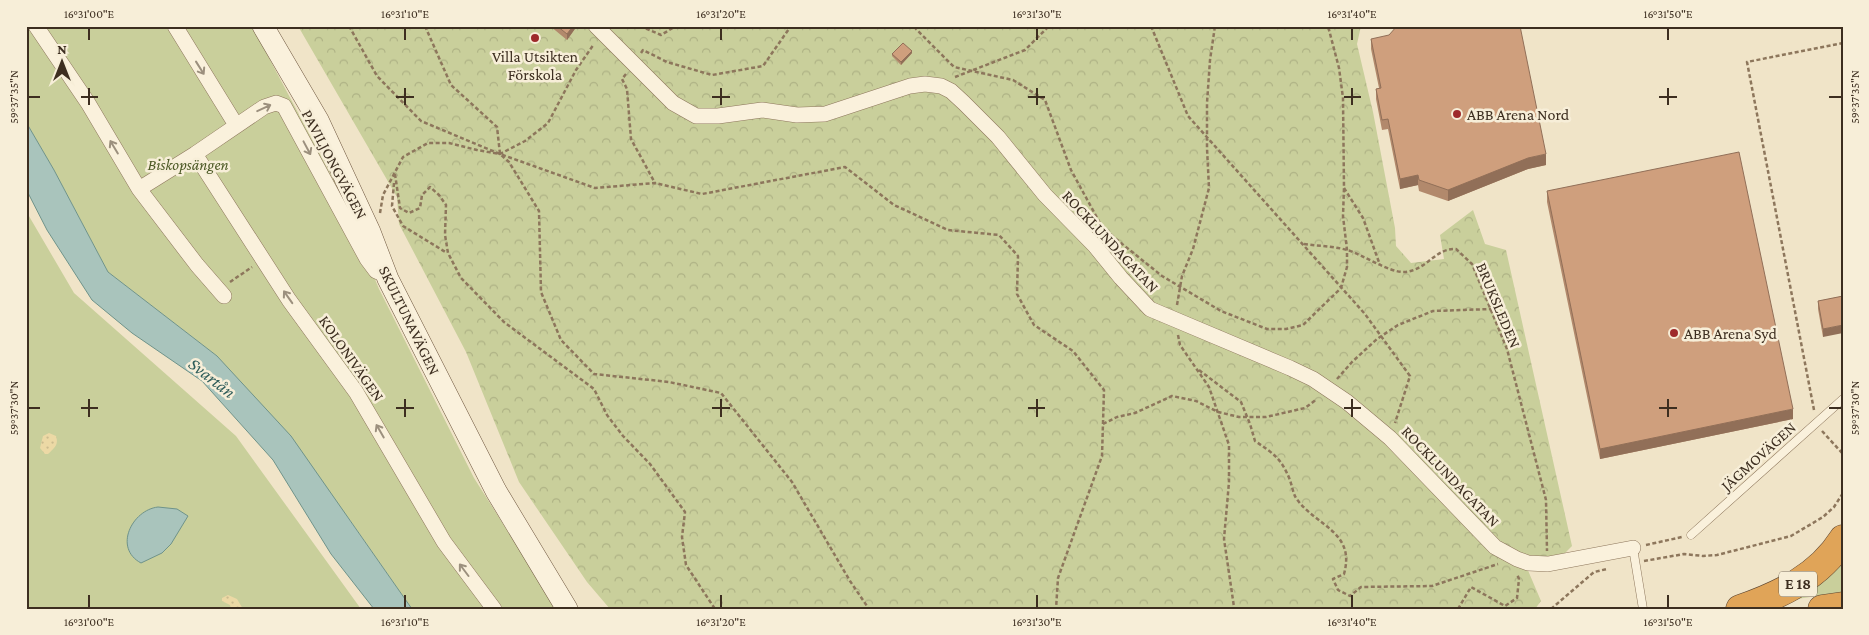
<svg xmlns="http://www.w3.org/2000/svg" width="1869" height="635" font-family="'Crimson Pro',serif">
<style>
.green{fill:#c9cf9b}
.forest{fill:url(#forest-crowns)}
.sand{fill:url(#sand-dots)}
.water{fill:#a9c4bc;stroke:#6f938a}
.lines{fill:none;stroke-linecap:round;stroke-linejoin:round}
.lane-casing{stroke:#8d765c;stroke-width:9}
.street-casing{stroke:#8d765c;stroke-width:16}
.secondary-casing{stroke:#6f573f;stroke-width:22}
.highway-casing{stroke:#5b4430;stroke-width:29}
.path{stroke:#8d765c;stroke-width:2.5;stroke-dasharray:4 2.5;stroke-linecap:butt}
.lane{stroke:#faf1dc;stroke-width:8}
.street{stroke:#faf1dc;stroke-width:15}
.secondary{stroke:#faf1dc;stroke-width:21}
.highway{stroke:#e0a458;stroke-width:28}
.wall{fill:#b2896c}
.shaded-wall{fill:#916f58}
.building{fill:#cf9f7d;stroke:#916f58}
.oneway{stroke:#9c907e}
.ticks{fill:none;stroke:#3d2e20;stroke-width:2}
.poi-dot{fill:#9e2a2b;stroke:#f7eed8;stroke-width:2}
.labels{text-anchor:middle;stroke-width:5;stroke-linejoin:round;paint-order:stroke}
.shield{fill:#f7eed8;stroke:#756857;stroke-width:1}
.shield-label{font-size:15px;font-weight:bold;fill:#3d2e20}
.poi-label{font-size:16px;fill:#3d2e20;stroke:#f7eed8;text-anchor:start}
.park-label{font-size:16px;font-style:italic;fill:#4d5a26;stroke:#f7eed8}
.street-label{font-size:16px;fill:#3d2e20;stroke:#f7eed8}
.water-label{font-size:18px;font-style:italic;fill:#2f5d5a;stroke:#f7eed8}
.neatline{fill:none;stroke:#3d2e20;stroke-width:2}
.ticks-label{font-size:12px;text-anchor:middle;fill:#3d2e20}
</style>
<defs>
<pattern id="forest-crowns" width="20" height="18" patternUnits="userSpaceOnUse" patternTransform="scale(1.25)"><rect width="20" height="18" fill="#c9cf9b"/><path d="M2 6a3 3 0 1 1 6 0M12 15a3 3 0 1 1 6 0" fill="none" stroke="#aeb285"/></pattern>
<pattern id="sand-dots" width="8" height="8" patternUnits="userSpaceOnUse" patternTransform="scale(1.25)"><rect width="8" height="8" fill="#ecd9a5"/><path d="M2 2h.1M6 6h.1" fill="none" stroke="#cbbb8e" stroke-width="1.8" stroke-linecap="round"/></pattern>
</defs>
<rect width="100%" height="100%" fill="#f0e4c8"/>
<path class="green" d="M26,26H252L338,188L379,289L474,478L557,609H412L350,520L217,356L108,272L54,170L26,122Z
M26,211L74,293L236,436L361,609H26Z
M1843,552V592L1784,601Z"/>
<path class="forest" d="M298,26H1361L1357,44L1373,112L1395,228L1396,246L1411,263L1444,259L1440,235L1473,210L1485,244L1506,250L1572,546L1556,562L1524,561L1541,601L1535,609H610L587,582L519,482L466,352L399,224L397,197Z"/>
<path class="sand" d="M49,433L56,436C59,445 54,448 48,454H45L40,448L43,436Z
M228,595L237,599L243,609H231L230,605L222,601V598Z"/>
<path class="water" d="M26,122L54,170L108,272L217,356L291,436L412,609H374L331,554L273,460L202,381L132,333L92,300L47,230L26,189Z
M158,507L177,509L188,516L171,544L162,553L141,563C113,548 132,510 158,507Z"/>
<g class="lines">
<g class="lane-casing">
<path id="lane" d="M1691,535L1843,399
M1633,548L1643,609"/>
</g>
<g class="street-casing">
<path id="street" d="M36,26L88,103L139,189L197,265L224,296
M175,26L236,125
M596,26L673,103L696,116H718L762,110L797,115L825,114L910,86L925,84L941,86L951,91L964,103L998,137L1045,195L1095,246L1121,278L1150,309L1290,368L1313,379L1347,402L1390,438L1495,547L1517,559L1528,563L1548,564L1633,548
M195,154L289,300L356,392L444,542L494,609
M139,189L195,154L264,107L276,103L284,106L367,259L376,271L387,276"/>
</g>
<g class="secondary-casing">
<path id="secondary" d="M263,26L318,120L370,232L388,279L496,491L567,609"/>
</g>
<g class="highway-casing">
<path id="highway" d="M1740,609C1780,595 1819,577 1843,539
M1822,609L1843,606"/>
</g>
<path class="path" d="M349,26L377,76L421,121L500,154L595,188L655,183L702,194L845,167L894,205L948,230L999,235L1018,256L1017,294L1034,325L1073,351L1104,390L1102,456L1058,578L1056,609
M425,26L451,85L497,127L500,154L509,162L539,211L541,292L561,340L594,374L669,382L721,393L792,482L850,581L869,609
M640,26L661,35L676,26
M916,26V29L954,67L1013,80L1045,100L1071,170L1101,225L1116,239L1162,276L1221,311L1267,329H1286L1303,325L1341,288L1347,267V250L1343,216L1344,188L1343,98L1339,68L1328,26
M1151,26L1188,116L1365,314L1410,376L1395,423
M641,53L643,50L667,62L712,75L763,66L791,26
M626,74L622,79L627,89L631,139L655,183
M955,77L1025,50L1049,26
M395,174L400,208L409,213L420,208L422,195L430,187L439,195L446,205L445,235L448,253L461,278L504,322L594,389L607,415L623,436L650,464L685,512L682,537L686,565L715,609
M394,183L392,206L403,226L447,253
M1344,188L1363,218L1380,265
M380,213L383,195L403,157L428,143H449L477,150L500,154L525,141L548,123L576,70L594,44
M1304,244C1318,246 1333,246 1347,250C1362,254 1389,273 1405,272C1427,270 1435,248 1456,249L1472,264L1507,349L1546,500L1547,551
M230,282L252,267
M1177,305L1182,276L1193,249L1209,188L1207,148V103L1210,60L1215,26
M1178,335L1180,345L1209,387L1229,445V482L1224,539L1234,607
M1199,370L1241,402L1250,424L1255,441C1274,454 1281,458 1290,480C1292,486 1293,493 1296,498C1315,526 1356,531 1344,574L1333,579L1338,590L1350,596L1361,587L1432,586L1498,564
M1337,379L1352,362L1377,339L1398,325L1433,311L1491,309
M1814,410L1747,62L1843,43
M1103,424L1117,417L1135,413L1172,396L1196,401L1218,412L1239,417H1266L1305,408L1317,399
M1822,431L1843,454
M1646,545L1682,537
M1644,561L1684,554L1703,556L1717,555L1791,536L1823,517L1834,507L1843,493
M1458,609L1471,587L1505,606L1517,598L1519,579L1517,574
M1551,609L1594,572L1607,569"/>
<use href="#lane" class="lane"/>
<use href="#street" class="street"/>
<use href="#secondary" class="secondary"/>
<use href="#highway" class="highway"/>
</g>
<path class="wall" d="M550,26H577L567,40Z
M1371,39L1546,165L1528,169L1448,201L1419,191L1418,185L1400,189L1388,129L1382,130L1376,99V89L1379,88L1371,49Z
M912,53L901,65L892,56V54Z
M1547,191L1793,419L1600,459L1547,202Z
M1843,296L1823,337L1818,309V301Z"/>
<path class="shaded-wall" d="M573,26H577L567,40V34Z
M912,51V53L901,65V62Z
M1546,154V165L1528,169L1448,201V190L1528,158Z
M1418,175V185L1400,189V179Z
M1843,325V333L1823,337V329Z
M1793,409V419L1600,459V449Z"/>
<path class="building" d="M557,26H573L567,34Z
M1397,26H1520L1546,154L1528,158L1448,190L1419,180L1418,175L1400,179L1388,119L1382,120L1376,89L1381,88L1371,39L1389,35Z
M903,43L912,51L901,62L892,54Z
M1739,152L1793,409L1600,449L1547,191Z
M1843,296V325L1823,329L1818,301Z"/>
<defs><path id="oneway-shaft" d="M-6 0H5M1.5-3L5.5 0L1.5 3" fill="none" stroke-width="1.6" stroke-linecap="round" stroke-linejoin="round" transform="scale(1.25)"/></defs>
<g class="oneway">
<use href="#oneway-shaft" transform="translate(200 68) rotate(58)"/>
<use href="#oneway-shaft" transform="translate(264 108) rotate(-25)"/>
<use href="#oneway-shaft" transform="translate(114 147) rotate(-121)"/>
<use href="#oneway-shaft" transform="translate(307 148) rotate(62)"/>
<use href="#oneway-shaft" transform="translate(288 297) rotate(-125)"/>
<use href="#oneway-shaft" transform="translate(380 431) rotate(-120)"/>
<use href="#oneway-shaft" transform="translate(464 570) rotate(-127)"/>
</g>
<path class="ticks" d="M89,28V40M405,28V40M721,28V40M1037,28V40M1352,28V40M1668,28V40M89,88V105M405,88V105M721,88V105M1037,88V105M1352,88V105M1668,88V105M28,97H40M81,97H98M396,97H414M712,97H730M1028,97H1045M1344,97H1361M1659,97H1677M1829,97H1842M89,399V417M405,399V417M721,399V417M1037,399V417M1352,399V417M1668,399V417M28,408H40M81,408H98M396,408H414M712,408H730M1028,408H1045M1344,408H1361M1659,408H1677M1829,408H1842M89,595V608M405,595V608M721,595V608M1037,595V608M1352,595V608M1668,595V608"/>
<g class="poi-dot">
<circle cx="535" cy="38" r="5"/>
<circle cx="1457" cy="114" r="5"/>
<circle cx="1674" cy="333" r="5"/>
</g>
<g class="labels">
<rect class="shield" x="1779" y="571.5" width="38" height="25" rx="4"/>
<g class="shield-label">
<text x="1798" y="589">E 18</text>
</g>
<g class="poi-label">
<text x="535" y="62" text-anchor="middle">Villa Utsikten<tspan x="535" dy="18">Förskola</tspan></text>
<text x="1467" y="120">ABB Arena Nord</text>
<text x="1684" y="339">ABB Arena Syd</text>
</g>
<g class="park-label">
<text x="188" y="170">Biskopsängen</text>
</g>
<g class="street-label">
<text transform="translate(335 164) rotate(62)" y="6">PAVILJONGVÄGEN</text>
<text transform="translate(1111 241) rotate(47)" y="6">ROCKLUNDAGATAN</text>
<text transform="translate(1499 305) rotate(67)" y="6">BRUKSLEDEN</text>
<text transform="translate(410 320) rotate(64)" y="6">SKULTUNAVÄGEN</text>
<text transform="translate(352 358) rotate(55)" y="6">KOLONIVÄGEN</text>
<text transform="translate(1758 456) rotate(-42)" y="6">JÄGMOVÄGEN</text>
<text transform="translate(1451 476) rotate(46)" y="6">ROCKLUNDAGATAN</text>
</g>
<g class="water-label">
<text transform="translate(212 378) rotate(38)" y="6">Svartån</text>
</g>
</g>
<rect width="1869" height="635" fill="none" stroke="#f7eed8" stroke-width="55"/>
<g transform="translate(62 62)" stroke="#f7eed8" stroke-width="4" paint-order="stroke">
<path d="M0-4L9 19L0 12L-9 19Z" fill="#3d2e20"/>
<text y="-8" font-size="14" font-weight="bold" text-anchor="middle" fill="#3d2e20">N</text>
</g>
<rect x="28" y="28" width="1814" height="580" class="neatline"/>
<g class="ticks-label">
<text x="89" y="18">16°31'00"E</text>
<text x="405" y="18">16°31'10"E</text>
<text x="721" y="18">16°31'20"E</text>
<text x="1037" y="18">16°31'30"E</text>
<text x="1352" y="18">16°31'40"E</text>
<text x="1668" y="18">16°31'50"E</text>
<text transform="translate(14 97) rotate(-90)" y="4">59°37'35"N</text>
<text transform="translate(1855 97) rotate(-90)" y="4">59°37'35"N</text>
<text transform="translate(14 408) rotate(-90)" y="4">59°37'30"N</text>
<text transform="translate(1855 408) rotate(-90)" y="4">59°37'30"N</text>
<text x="89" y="626">16°31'00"E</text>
<text x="405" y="626">16°31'10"E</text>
<text x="721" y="626">16°31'20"E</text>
<text x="1037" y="626">16°31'30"E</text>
<text x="1352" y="626">16°31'40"E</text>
<text x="1668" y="626">16°31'50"E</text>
</g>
</svg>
